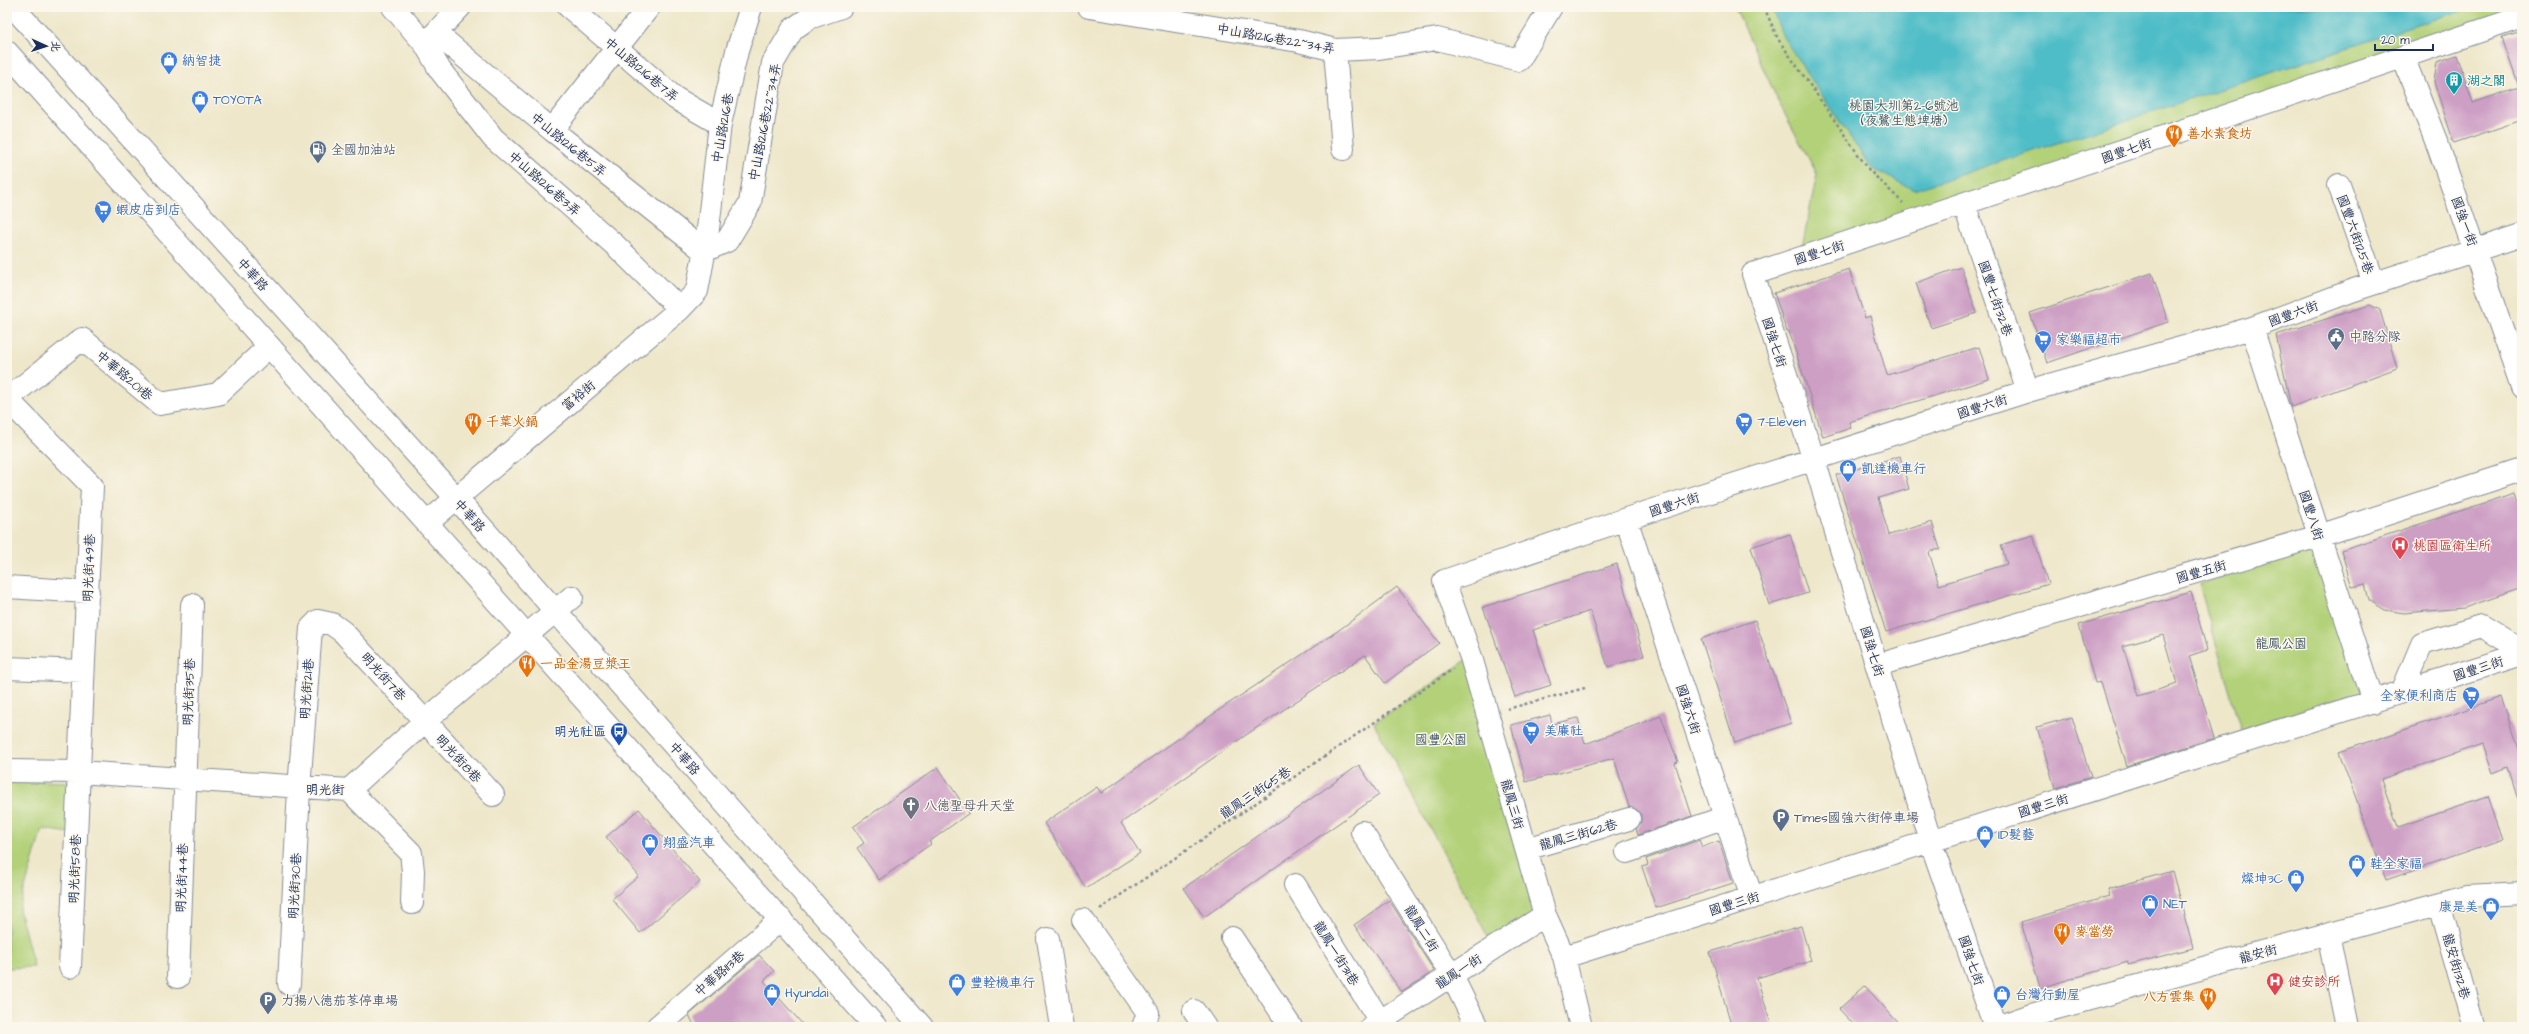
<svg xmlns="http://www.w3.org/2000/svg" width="2529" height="1034" font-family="'Architects Daughter','LXGW WenKai TC',sans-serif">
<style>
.green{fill:#b3d179;stroke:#67806c}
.water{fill:#4fbdc7;stroke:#357692}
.building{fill:#cd9fc5;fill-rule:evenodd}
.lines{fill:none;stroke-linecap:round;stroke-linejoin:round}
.minor-casing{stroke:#848b94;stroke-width:24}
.major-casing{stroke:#848b94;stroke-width:24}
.path{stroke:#848b94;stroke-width:2.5;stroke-dasharray:3 3;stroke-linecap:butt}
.minor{stroke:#fff;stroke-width:22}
.major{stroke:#fff;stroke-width:22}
.labels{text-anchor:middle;stroke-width:3;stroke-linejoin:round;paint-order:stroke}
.street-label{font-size:13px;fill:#1b2f5e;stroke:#fbf7ec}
.shop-label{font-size:13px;fill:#366cbe;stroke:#fbf7ec;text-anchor:start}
.culture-label{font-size:13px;fill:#0d838f;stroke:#fbf7ec;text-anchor:start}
.park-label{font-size:13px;fill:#415865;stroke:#fbf7ec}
.food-label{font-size:13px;fill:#c56008;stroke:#fbf7ec;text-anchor:start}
.service-label{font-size:13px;fill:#4e5e75;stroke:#fbf7ec;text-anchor:start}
.health-label{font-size:13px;fill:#be3a42;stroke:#fbf7ec;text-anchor:start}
.transit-label{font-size:13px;fill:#164399;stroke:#fbf7ec;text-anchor:end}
.worship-label{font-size:13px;fill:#5b616d;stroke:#fbf7ec;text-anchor:start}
</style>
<rect width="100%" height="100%" fill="#fbf7ec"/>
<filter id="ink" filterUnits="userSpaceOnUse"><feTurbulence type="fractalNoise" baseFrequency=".025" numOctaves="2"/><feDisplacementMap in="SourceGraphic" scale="8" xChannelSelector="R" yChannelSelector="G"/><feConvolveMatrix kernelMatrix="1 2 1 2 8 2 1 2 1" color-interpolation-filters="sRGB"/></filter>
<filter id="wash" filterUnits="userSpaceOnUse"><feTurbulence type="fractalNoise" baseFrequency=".012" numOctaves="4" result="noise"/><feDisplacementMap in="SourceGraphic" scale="16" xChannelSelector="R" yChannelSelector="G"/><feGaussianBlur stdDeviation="0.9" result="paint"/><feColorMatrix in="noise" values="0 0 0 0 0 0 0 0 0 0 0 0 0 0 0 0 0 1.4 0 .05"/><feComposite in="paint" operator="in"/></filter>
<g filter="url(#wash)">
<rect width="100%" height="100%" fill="#eee7ca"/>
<path class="green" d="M1735,7H2522L1800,258L1817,174L1780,105Z
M2316,549L2361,692L2241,731L2199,584Z
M1471,657L1545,915L1494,948L1374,723Z
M7,780L70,782L71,833L42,829L19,909L34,967L7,968Z"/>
<path class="water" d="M1771,7H2472L1914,190L1871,168L1783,37Z"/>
<g id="blocks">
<path class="building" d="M2522,32V120L2454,143L2434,82L2437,62L2457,55L2473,103L2519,87L2502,38Z
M1961,267L1977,313L1931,328L1916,283Z
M1849,269L1865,318L1870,316L1887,375L1979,347L1989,379L1849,422L1851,428L1823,437L1789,331L1787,332L1774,293Z
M2152,273L2168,322L2047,363L2030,313Z
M2370,305L2380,310L2397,368L2291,407L2276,335Z
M1900,456L1909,489L1878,498L1889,535L1932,522L1940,549L1929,552L1939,585L2007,564L2001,545L2033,535L2048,584L1886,632L1836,475Z
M2515,493L2522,515V588L2464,608L2404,613L2385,610L2369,600L2365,584L2352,587L2341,550Z
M1790,534L1808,593L1769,605L1751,547Z
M1617,564L1644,656L1608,667L1590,611L1533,630L1551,685L1515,697L1483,607Z
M1397,587L1439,643L1385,683L1365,655L1243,737L1121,823L1140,853L1086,888L1044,823L1097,787L1101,793L1222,708L1339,630Z
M2191,592L2207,650L2189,656L2214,738L2127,766L2101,682L2095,683L2079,625ZM2163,635L2177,684L2138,696L2123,646Z
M1755,620L1791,723L1735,743L1701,639Z
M2501,697L2522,760V799H2518L2508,767L2493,773L2483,744L2381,779L2398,827L2487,797L2502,840L2386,880L2339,752Z
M1550,715L1552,724L1578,718L1585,744L1661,716L1678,762L1675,763L1692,816L1638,835L1636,829L1641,822V815L1637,810L1629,807L1614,758L1526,782L1511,725Z
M2072,717L2091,777L2055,788L2037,727Z
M1359,765L1379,795L1204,917L1184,888Z
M938,767L969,813L929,842L931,844L879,880L857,848L864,843L853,827Z
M639,809L700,882L640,933L612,899L639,876L606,837Z
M1699,840L1702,847L1719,841L1733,883L1656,908L1642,867L1648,865L1646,859Z
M2172,871L2193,948L2128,965V962L2040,988L2021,922L2110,896L2108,889Z
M1389,900L1434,971L1402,992L1354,925Z
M1801,926L1811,961L1757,978L1772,1027H1732L1710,952Z
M759,955L774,971L764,981L805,1027H695L689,1015Z
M1865,986L1902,1027H1856L1839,1009Z"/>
</g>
</g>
<g filter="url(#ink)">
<use href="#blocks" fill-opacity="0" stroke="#848b94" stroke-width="1"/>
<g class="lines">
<g class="minor-casing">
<path id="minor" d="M393,7L425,44L440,70L493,138L616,246L680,309
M569,7L675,98L720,124
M1089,7L1299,41L1335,50L1379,48L1437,39L1519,60L1551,7
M437,34L552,130L704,251
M426,43L460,7
M1335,50L1343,149
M2403,57L2438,146L2522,387
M552,130L649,7
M2339,185L2374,283
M1964,204L2028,391
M704,251L727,241L750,203L773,63L793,29L809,18L841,7
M2252,328L2373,702
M7,399L92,486L70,967
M7,399L82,339L160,404L218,394L269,346
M1626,519L1752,898
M427,523L680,309L697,291L707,238L720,124L737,51L751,7
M7,587L88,592
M1878,665L2319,536L2522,470
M7,668L83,671
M2402,692L2422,644L2482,626L2522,650
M7,771L78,772L349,790L425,721L572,597
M349,790L411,853L413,871L412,903
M1362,832L1452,976L1477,1027
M1526,849L1629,819
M1627,852L1725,817
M1295,885L1380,1021
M2439,905L2474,1027
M1083,920L1148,1013L1143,1027
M2328,934L2347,1027
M1232,938L1291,1027
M1048,939L1062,1027
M1564,957L2522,654
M178,977L192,605
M289,984L299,789L311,628L318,621L332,624L343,632L493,795
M1194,1011L1205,1027
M657,1027L781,919
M1371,1027L1545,915
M1581,1027L1564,957L1545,915L1471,657L1444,581L1626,519L2028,391L2252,328L2354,290L2522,235
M1995,1027L1930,840L1814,460L1753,274L2522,17
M1997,1027L2031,1015L2467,896L2522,893"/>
</g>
<g class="major-casing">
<path id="major" d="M13,7L456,498L922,1027
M7,52L876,1027"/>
</g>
<path class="path" d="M1764,7L1778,39L1869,170L1903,203
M1507,709L1585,688
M1100,909L1453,669"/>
<use href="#minor" class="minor"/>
<use href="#major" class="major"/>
</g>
</g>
<defs>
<g id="shop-pin" transform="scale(0.9)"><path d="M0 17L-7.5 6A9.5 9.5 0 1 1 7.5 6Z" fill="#3f7fe0" stroke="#fbf7ec"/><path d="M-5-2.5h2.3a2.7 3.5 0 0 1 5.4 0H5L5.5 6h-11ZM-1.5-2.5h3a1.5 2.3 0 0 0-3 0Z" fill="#fff"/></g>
<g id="building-pin" transform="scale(0.9)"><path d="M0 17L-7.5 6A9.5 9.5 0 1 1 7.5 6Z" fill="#0f9aa8" stroke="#fbf7ec"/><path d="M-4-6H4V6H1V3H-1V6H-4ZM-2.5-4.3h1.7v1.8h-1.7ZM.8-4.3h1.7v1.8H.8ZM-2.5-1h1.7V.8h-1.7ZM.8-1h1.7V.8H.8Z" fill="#fff"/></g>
<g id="restaurant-pin" transform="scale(0.9)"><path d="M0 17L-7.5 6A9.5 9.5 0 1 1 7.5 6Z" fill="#e8710a" stroke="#fbf7ec"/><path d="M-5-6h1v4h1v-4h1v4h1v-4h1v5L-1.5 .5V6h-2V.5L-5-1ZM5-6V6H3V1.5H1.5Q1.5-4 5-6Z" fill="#fff"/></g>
<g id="fuel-pin" transform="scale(0.9)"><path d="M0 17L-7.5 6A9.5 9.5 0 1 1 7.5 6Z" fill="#5c6f8a" stroke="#fbf7ec"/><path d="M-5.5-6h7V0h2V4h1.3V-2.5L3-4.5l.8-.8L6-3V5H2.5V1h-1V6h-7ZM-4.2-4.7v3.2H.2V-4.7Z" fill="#fff"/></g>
<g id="supermarket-pin" transform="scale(0.9)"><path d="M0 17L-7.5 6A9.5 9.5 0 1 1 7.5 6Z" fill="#3f7fe0" stroke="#fbf7ec"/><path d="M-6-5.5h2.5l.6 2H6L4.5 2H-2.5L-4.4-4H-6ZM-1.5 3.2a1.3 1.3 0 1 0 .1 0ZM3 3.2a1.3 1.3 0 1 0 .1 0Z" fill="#fff"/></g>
<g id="civic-pin" transform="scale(0.9)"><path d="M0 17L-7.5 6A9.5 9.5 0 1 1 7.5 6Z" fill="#5c6f8a" stroke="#fbf7ec"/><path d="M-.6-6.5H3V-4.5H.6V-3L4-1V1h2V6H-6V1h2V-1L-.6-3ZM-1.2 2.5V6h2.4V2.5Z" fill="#fff"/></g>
<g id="hospital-pin" transform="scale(0.9)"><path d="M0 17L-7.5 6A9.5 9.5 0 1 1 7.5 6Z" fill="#e0444e" stroke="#fbf7ec"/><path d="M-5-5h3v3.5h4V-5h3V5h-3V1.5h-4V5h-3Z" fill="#fff"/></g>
<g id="bus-pin" transform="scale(0.9)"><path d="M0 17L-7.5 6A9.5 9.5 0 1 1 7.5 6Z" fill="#1a4fb4" stroke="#fbf7ec"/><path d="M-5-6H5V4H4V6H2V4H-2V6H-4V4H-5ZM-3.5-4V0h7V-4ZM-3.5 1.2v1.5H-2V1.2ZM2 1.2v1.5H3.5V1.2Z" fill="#fff"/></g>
<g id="church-pin" transform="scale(0.9)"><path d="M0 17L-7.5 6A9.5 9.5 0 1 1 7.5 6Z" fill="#6b7280" stroke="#fbf7ec"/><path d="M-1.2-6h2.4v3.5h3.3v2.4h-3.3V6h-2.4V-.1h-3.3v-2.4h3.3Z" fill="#fff"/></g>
<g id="parking-pin" transform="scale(0.9)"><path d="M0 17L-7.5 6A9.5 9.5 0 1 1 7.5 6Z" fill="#5c6f8a" stroke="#fbf7ec"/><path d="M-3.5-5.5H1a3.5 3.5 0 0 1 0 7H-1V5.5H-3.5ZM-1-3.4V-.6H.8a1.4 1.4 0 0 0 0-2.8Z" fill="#fff"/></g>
</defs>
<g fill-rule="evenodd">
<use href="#shop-pin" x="169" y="60"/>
<use href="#building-pin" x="2454" y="80"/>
<use href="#shop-pin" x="200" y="99"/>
<use href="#restaurant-pin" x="2174" y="133"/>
<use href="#fuel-pin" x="318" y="149"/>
<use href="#supermarket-pin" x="103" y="209"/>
<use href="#civic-pin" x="2336" y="336"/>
<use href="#supermarket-pin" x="2043" y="339"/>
<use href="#restaurant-pin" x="473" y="421"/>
<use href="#supermarket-pin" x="1744" y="421"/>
<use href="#shop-pin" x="1848" y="468"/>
<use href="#hospital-pin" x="2400" y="545"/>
<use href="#restaurant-pin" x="527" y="663"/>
<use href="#supermarket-pin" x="2471" y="695"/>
<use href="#supermarket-pin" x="1531" y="730"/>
<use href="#bus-pin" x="619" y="731"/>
<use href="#church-pin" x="911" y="805"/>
<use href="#parking-pin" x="1781" y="817"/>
<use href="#shop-pin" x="1985" y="834"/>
<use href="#shop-pin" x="650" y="842"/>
<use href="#shop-pin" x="2357" y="863"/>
<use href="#shop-pin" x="2296" y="878"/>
<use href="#shop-pin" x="2150" y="903"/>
<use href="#shop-pin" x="2491" y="906"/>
<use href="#restaurant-pin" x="2062" y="931"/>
<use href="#hospital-pin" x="2275" y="981"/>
<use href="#shop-pin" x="957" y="982"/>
<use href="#shop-pin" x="772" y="992"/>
<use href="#shop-pin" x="2002" y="994"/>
<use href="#restaurant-pin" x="2208" y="996"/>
<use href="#parking-pin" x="268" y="1000"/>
</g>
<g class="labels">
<g class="street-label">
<text transform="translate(1276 38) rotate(10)" y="5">中山路1216巷22~34弄</text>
<text transform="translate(642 69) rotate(40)" y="5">中山路1216巷7弄</text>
<text transform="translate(764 122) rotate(-79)" y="5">中山路1216巷22~34弄</text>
<text transform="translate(722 128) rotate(-80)" y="5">中山路1216巷</text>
<text transform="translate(569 144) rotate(39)" y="5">中山路1216巷5弄</text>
<text transform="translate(2126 150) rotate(-19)" y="5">國豐七街</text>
<text transform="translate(545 183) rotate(41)" y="5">中山路1216巷3弄</text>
<text transform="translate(2465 221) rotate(70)" y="5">國強一街</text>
<text transform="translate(2356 234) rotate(70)" y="5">國豐六街125巷</text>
<text transform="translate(1819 252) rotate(-18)" y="5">國豐七街</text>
<text transform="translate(253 274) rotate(48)" y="5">中華路</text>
<text transform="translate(1996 298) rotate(71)" y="5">國豐七街32巷</text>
<text transform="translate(2293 313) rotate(-20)" y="5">國豐六街</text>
<text transform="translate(1775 342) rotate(72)" y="5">國強七街</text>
<text transform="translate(125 375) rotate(40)" y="5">中華路201巷</text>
<text transform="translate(578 395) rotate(-40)" y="5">富裕街</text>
<text transform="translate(1982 406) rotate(-18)" y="5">國豐六街</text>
<text transform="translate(1674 504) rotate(-18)" y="5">國豐六街</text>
<text transform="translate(470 515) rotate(48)" y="5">中華路</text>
<text transform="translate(2312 515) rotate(72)" y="5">國豐八街</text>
<text transform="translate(88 568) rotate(-88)" y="5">明光街49巷</text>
<text transform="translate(2201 571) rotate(-16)" y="5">國豐五街</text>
<text transform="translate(1873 651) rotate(73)" y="5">國強七街</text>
<text transform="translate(2478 668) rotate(-18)" y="5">國豐三街</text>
<text transform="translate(384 676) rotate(48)" y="5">明光街7巷</text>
<text transform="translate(306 689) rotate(-86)" y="5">明光街21巷</text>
<text transform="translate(188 692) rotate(-88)" y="5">明光街35巷</text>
<text transform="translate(1689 709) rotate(72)" y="5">國強六街</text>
<text transform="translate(459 758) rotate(47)" y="5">明光街8巷</text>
<text transform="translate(685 758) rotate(49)" y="5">中華路</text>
<text x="325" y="794">明光街</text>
<text transform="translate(1255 792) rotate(-34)" y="5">龍鳳三街65巷</text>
<text transform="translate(1513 804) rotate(74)" y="5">龍鳳三街</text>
<text transform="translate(2043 805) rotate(-17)" y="5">國豐三街</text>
<text transform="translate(1578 834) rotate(-16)" y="5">龍鳳三街62巷</text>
<text transform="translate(74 869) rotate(-88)" y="5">明光街58巷</text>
<text transform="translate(181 878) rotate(-88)" y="5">明光街44巷</text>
<text transform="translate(294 886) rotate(-87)" y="5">明光街30巷</text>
<text transform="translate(1734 903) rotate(-17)" y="5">國豐三街</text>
<text transform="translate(1422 928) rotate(58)" y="5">龍鳳二街</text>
<text transform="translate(1337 953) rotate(58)" y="5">龍鳳一街31巷</text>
<text transform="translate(2258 953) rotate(-15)" y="5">龍安街</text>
<text transform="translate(1972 960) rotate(71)" y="5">國強七街</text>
<text transform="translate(2457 966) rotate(74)" y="5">龍安街132巷</text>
<text transform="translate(1458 971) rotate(-33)" y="5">龍鳳一街</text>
<text transform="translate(719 973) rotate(-41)" y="5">中華路113巷</text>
</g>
<g class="shop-label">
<text x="182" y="65">納智捷</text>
<text x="213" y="104">TOYOTA</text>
<text x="116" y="214">蝦皮店到店</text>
<text x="2056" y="344">家樂福超市</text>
<text x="1757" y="426">7-Eleven</text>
<text x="1861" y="473">凱達機車行</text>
<text x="2458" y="700" text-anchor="end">全家便利商店</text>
<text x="1544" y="735">美廉社</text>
<text x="1998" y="839">ID髮藝</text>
<text x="663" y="847">翔盛汽車</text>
<text x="2370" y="868">鞋全家福</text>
<text x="2283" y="883" text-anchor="end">燦坤3C</text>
<text x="2163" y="908">NET</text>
<text x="2478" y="911" text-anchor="end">康是美</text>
<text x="970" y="987">豐輇機車行</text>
<text x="785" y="997">Hyundai</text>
<text x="2015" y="999">台灣行動屋</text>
</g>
<g class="culture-label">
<text x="2467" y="85">湖之閣</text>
</g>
<g class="park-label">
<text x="1904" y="110">桃園大圳第2-6號池<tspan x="1904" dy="15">(夜鷺生態埤塘)</tspan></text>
<text x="2281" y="648">龍鳳公園</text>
<text x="1441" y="744">國豐公園</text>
</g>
<g class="food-label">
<text x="2187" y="138">善水素食坊</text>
<text x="486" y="426">千葉火鍋</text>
<text x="540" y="668">一品金湯豆漿王</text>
<text x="2075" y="936">麥當勞</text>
<text x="2195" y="1001" text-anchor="end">八方雲集</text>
</g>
<g class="service-label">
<text x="331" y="154">全國加油站</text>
<text x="2349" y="341">中路分隊</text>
<text x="1794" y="822">Times國強六街停車場</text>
<text x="281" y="1005">力揚八德茄苳停車場</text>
</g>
<g class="health-label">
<text x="2413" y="550">桃園區衛生所</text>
<text x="2288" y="986">健安診所</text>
</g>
<g class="transit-label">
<text x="606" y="736">明光社區</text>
</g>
<g class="worship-label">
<text x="924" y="810">八德聖母升天堂</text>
</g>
</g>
<rect width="2529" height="1034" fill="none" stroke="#fbf7ec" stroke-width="24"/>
<g transform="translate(46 46) rotate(93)" stroke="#fbf7ec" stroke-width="3" paint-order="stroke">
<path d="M0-3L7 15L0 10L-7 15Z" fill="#1b2f5e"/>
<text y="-6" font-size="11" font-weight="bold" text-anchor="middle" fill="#1b2f5e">北</text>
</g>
<path d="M2375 44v6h58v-6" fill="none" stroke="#1b2f5e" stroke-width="2"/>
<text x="2381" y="44" font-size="12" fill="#1b2f5e" stroke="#fbf7ec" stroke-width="3" paint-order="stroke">20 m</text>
</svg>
